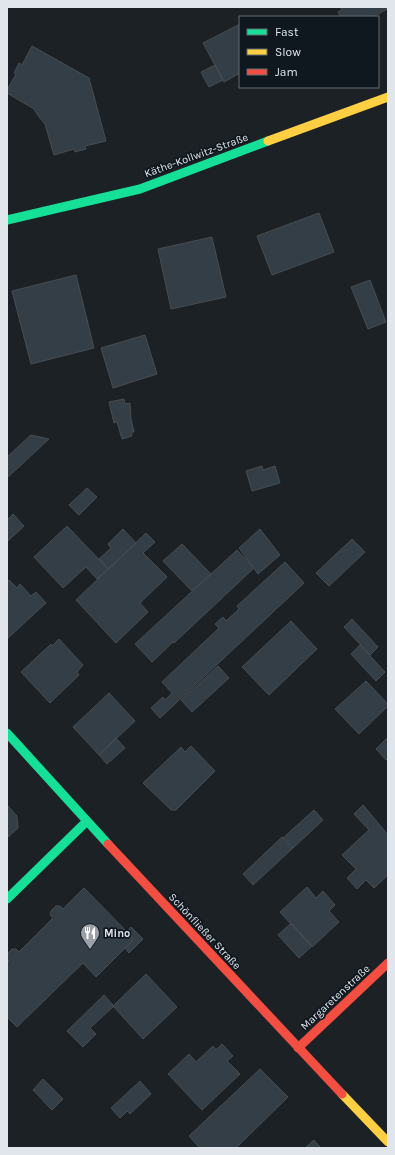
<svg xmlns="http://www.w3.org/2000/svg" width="395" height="1155" font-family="Karla,sans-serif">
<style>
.building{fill:#343e46;stroke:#494d51}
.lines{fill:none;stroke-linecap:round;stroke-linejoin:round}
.fast{stroke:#16e098;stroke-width:9}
.slow{stroke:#ffcf43;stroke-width:9}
.jam{stroke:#f24e42;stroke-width:9}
.labels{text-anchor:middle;stroke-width:3.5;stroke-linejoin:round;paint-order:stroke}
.street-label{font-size:11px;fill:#e1e6ec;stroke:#10181f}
.poi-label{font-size:11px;font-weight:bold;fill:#e1e6ec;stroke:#10181f;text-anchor:start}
</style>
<rect width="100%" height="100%" fill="#1c2126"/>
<path class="building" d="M340,7H386L387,9L373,17H341L338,12L342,10Z
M240,24V73L224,82L203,43Z
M32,46L89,78L106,141L85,146L86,149L75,152L74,149L54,155L45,124L39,117L34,109L7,93V90L16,74L14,73L19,63L22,65Z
M215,65L223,80L209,87L201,72Z
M319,213L334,252L272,275L257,236Z
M212,237L226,297L171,309L158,249Z
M76,275L94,348L31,364L12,291Z
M370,280L386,322L368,329L351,287Z
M145,335L157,374L113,388L101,348Z
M124,399L125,404L130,403L131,419L134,432H131L132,436L122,439L117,422L114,423L109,402Z
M31,435L49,439L7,478V457Z
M262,466L263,470L275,466L280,483L252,491L246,471Z
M87,488L97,497L79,515L69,505Z
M13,514L24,526L7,542V520Z
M67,526L108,569L97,579L86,567L63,588L34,557Z
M123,529L136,543L108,569L99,559L111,548L108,544Z
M260,529L280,555L258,574L239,548Z
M146,533L155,542L143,553L167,577L140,603L148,612L116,643L76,600Z
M352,539L365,552L329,586L316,573Z
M182,544L211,574L192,591L163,561Z
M237,550L254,568L174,643L173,642L152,662L135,644Z
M285,562L304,583L160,718L151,708L163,697L165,700L172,693L162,682L219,628L215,624L223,617L226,621L239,609L237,606Z
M9,580L17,588L20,584L31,596L36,592L46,603L7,639V582Z
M352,619L378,647L370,655L344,627Z
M291,621L317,649L269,695L242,667Z
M59,639L83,665L77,672L79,675L50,703L21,672L51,644L52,646Z
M360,645L385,672L376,681L351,654Z
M218,666L229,678L192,712L181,700Z
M366,681L388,704V706L359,734L335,709Z
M109,693L135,721L99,755L73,727Z
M388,737V758L386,760L376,749Z
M116,738L125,748L107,764L99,755Z
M191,746L215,771L176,810H171L143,783L181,747L185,752Z
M7,805L17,816L18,828L7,838Z
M363,805L388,835V875L374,888L366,880L357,889L347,878L356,869L342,855L369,830L354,814Z
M314,810L323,820L293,848L283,838Z
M282,837L293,848L253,885L243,874Z
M307,887L316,898L323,891L335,905L329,911L339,922L312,947L280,912Z
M84,888L134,939L96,977L83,963L17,1027L7,1017V963L9,961L7,959V954L12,949H16L19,952L53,918L50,915L51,911L56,906H60L63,909Z
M291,923L312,946L299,958L278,935Z
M131,927L143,939L129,953L125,948L134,939L126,932Z
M146,974L177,1007L143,1039L113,1006Z
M104,995L113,1005V1007L90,1028L96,1034L83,1047L67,1031Z
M222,1044L233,1056L227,1061L240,1074L202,1110L168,1074L189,1054L196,1062L213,1046L216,1050Z
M260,1069L288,1097L236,1148H200L189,1136Z
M43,1079L63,1099L52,1110L33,1090Z
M140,1081L151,1094L130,1114L127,1111L120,1118L111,1108Z
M314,1140L321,1148H305Z"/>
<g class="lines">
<path class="fast" d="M7,220L140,189L268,141
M7,733L108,844
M7,899L87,821"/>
<path class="slow" d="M268,141L388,97
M342,1094L388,1142"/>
<path class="jam" d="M108,844L342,1094
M298,1048L388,963"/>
</g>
<defs>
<g id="restaurant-pin" transform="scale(1)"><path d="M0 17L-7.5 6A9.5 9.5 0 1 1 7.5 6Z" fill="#9ca1a7" stroke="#10181f"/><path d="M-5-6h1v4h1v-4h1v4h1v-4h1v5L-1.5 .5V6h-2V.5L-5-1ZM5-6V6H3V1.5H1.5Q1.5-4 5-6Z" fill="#fff"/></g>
</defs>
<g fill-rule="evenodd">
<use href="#restaurant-pin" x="90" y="933"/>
</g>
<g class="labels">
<g class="street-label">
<text transform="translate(196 155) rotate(-20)" y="4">Käthe-Kollwitz-Straße</text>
<text transform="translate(205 931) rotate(47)" y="4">Schönfließer Straße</text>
<text transform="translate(335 997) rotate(-43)" y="4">Margaretenstraße</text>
</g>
<g class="poi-label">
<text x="104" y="937">Mino</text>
</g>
</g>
<rect width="395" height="1155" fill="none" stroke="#e1e6ec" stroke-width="16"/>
<rect x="239" y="16" width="140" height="72" fill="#10181f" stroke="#646a71"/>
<rect x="247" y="29" width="20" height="6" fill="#16e098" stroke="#646a71"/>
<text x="275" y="36" font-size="12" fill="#e1e6ec">Fast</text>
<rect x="247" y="49" width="20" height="6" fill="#ffcf43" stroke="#646a71"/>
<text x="275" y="56" font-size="12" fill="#e1e6ec">Slow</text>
<rect x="247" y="69" width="20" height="6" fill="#f24e42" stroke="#646a71"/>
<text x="275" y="76" font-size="12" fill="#e1e6ec">Jam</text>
</svg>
